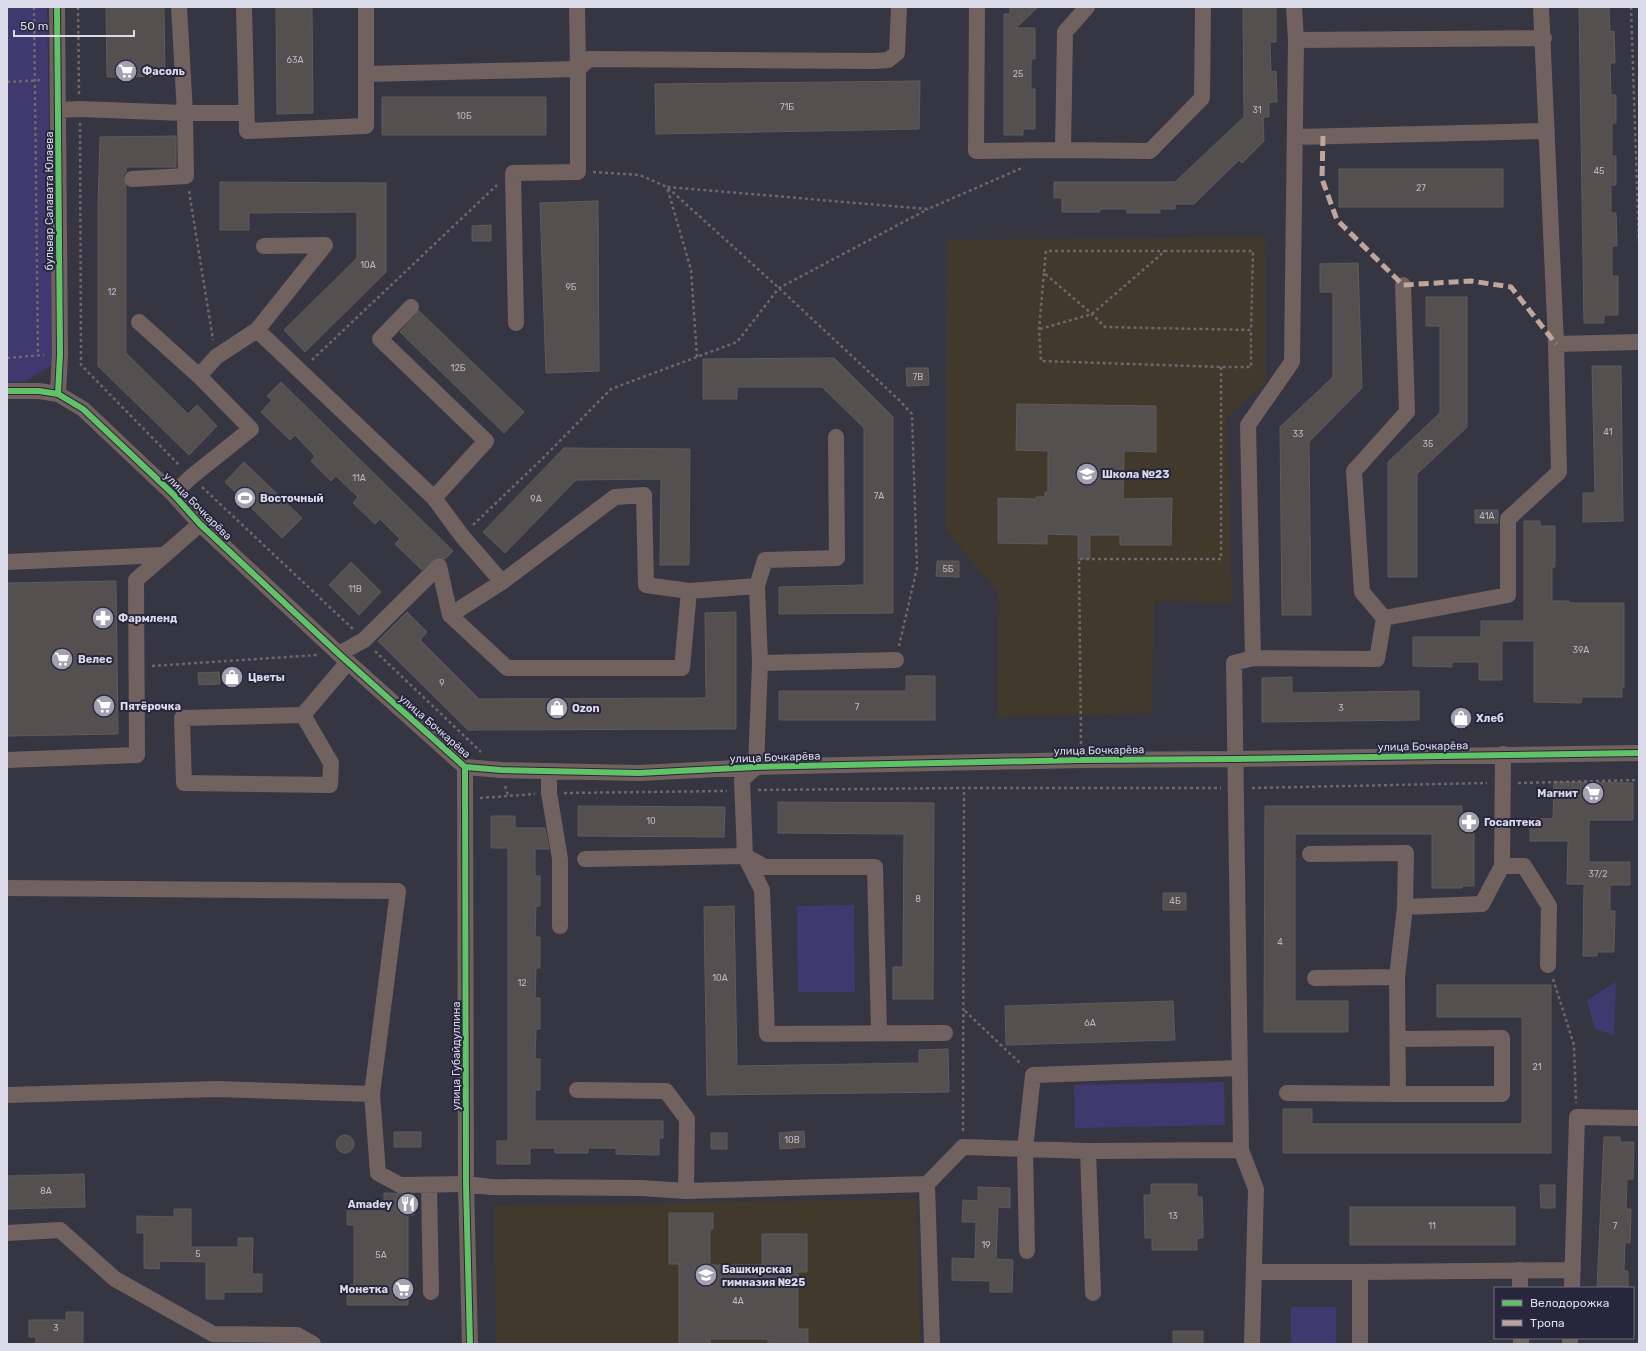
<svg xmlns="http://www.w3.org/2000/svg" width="1646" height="1351" font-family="Rubik,sans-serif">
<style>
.education{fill:#41392c}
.green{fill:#403970}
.building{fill:#545050;stroke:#5e5b5c}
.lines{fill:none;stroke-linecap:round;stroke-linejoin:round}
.path{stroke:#706669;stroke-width:2.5;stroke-dasharray:3 3;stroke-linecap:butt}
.minor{stroke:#71615f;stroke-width:16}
.quiet{stroke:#c0a59a;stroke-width:5;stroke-dasharray:10 5;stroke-linecap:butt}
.cycleway-casing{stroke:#27263d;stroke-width:8}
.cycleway{stroke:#61c268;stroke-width:6}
.labels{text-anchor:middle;stroke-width:4;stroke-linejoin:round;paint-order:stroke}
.number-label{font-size:9px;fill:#b8b8c3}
.poi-label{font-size:11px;font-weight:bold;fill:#dadae9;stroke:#27263d;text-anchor:start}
.street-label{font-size:11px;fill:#dadae9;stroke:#27263d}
</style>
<rect width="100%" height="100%" fill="#363642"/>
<path class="education" d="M1265,237L1266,382L1227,417L1232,602L1154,601L1152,713L998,717L999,593L946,531L947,240Z
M916,1199L920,1344H496L494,1206Z"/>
<path class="green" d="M7,7H47L53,364L26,381L7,382Z
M854,905L855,992H798L797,906Z
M1616,982L1614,1035L1595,1029L1587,1000Z
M1224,1082L1225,1125L1075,1128L1074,1085Z
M1291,1307H1336V1344H1291Z"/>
<path class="building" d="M106,7H164L165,76L107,77Z
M276,7H312L313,113L277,114Z
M1010,7H1038L1016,28H1035V59H1031V89H1035V129H1023V135H1004V14H1010Z
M1243,7H1276V42H1270L1271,72L1276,71L1277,102H1269V117H1263L1264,141L1242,163L1239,160L1194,204H1175V209H1160V213H1127V209H1100V212H1062V198H1054V182H1175L1244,117Z
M1579,7H1609L1610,32L1614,31L1615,63H1610L1611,95H1616V123H1612V156H1616V185H1611V213H1616L1617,246H1612V276H1618V315H1604V323H1584Z
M920,81L919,129L656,134L655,84Z
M382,97H546V135H382Z
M176,136V167H126V172L123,175V180L126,186V353L188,414L197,405L217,426L189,455L98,366V206L100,137Z
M1339,169H1503V207H1339Z
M220,182L386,183V272L305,352L284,330L357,258V212L249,213V230H220Z
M598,201L599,371L546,373L540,203Z
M491,225V241H472V226Z
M1358,263L1362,388L1309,442L1311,615H1282L1280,427L1333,377V292H1320V264Z
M1426,297H1467V427L1417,474V577H1388V462L1440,413V326H1426Z
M419,311L524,412L504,433L400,332Z
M834,358L893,417V613L779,614V587L864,585V428L822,387H737V399H703V359Z
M1592,366H1621L1623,521L1583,522V493H1595Z
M906,368H928L929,385L907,386Z
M281,382L453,551L445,559L441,557H436L422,570L395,544L400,539L380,519L375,524L353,503L358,497L336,476L331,481L311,461L315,456L295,435L290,440L261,412L272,400L267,396Z
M1017,404L1156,406V452L1124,451L1123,499L1172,498L1171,545H1120V535H1090V559H1078V535L1047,534V544L998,543V498L1036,499V497H1045V492H1048V451L1016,450Z
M564,448L690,449L689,565H660L661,479L576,480L505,553L483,532Z
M244,462L302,518L282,538L225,482Z
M1475,510H1498V523H1475Z
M1524,521H1540V526H1555V567H1552V601H1569V603H1624V687H1622V697H1582L1581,703L1534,702V641H1502V680H1479V662H1452V667L1413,666V637H1481V621H1524Z
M937,561H959V577L936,576Z
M351,562L381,592L359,615L329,585Z
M116,581L118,734L7,736V583Z
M407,612L427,632L420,640L479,699L706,698L705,613L736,612V729L468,730L378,641Z
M224,670H239L240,683H224Z
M219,672L220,684L199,685L198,673Z
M906,676H935V720H779V691H906Z
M1292,677V693L1419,691V720L1262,722V678Z
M1554,782L1633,783V820H1589V862H1630V885H1610V911H1615L1614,952H1597V956H1583L1584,884H1567L1568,841H1530V818L1553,819Z
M778,802L934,803L933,999H893V967H903L904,834L778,833Z
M578,806L725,807L724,837L578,836Z
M1265,806H1462V812H1474V886H1462V888H1432V834H1295V1001H1348V1032H1264Z
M491,816H515V828H545L549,849H535V876H540V906H536L535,937H540V968H536L535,998H540V1029H536L535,1059H540V1090H535V1121H663V1138H659V1155L616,1154V1148H588V1153H555V1148H530V1164H497V1141H508V848H491Z
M1163,893H1186V910H1163Z
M734,906L737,1066L919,1063V1050L948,1049L949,1092L707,1095L704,907Z
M1437,985H1551V1153H1283V1109H1312V1124H1522V1017H1437Z
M1173,1001L1175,1040L1006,1045L1005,1006Z
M804,1131L805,1147L780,1149L779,1133Z
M394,1132H421V1147H394Z
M711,1133H727V1149H711Z
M336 1144a9 9 0 1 1 18 0a9 9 0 1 1-18 0Z
M1604,1137H1620V1142H1634L1633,1179H1627L1626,1209H1631L1630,1243L1625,1242L1624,1271H1628V1288H1597Z
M84,1174L85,1207L7,1209V1176Z
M1151,1184H1197V1197H1202L1203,1224V1238H1197V1250H1152V1238H1145L1144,1195H1151Z
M1540,1185H1555V1208H1541Z
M978,1187L1010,1188V1208L998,1207L996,1259L1013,1260L1012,1292H990V1281L952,1280V1258L975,1259L976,1222H962L963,1200L978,1201Z
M384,1193L414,1194V1215H408V1305H347V1285H354V1225H347V1203H384Z
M1350,1207H1515V1245H1350Z
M174,1209H191V1247H238V1238H253L252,1274H262V1292H224V1299H206V1262L160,1261L159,1269L144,1268V1233H137V1216L174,1217Z
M669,1213H713V1229H710V1265H762V1234H807V1272H798V1329H808V1344H768V1339H710V1344H679V1264H669Z
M66,1312H83V1344H36V1337H29V1320H66Z
M1173,1331H1203V1344H1173Z"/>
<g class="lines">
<path class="path" d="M34,7L38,356
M78,7L79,94
M1631,7L1639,245
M7,82L43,80
M80,123L81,365L180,466
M593,172L640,175L667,187L779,288L899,400L912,414L917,568L899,646
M189,191L213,340
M1044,273L1039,329L1041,361L1221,367H1251V330L1105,327L1092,314L1044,273L1046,251H1165
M1040,329L1092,314L1165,251H1253L1251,330
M697,357L691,270L667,187L928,209L1024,167
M7,358L44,355
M312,360L497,185
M202,487L353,629
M473,525L543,458L611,389L737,342L779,288L928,209
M375,651L481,752
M152,666L317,655
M1081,744L1079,559H1221V367
M1518,783L1639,780
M505,786L508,795
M1252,788L1487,783
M758,790L964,788H1221
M564,793L727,791
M480,798L535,794
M1553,979L1574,1045L1576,1103
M965,1011L1022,1065
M963,1131L964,788"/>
<path class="minor" d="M57,7L60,354L58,394
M244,7L247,131L366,126V74
M366,7V74L578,69V172L513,173L516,323
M577,7L578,69L589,59L874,61L888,60L897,53L899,7
M977,7L976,151L1063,150L1065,32L1087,7
M1541,7L1556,344L1639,342
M1296,40L1544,38
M58,110L80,109L185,113H246
M1295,137L1547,131
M1063,150L1150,151L1202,98L1203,7
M132,179L186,176L185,113L179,7
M411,307L380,339L486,441L434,498
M139,322L199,376L251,429L191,477L173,494
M257,330L434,498L462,536L502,582
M199,376L216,357L257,330L325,245L264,246
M7,391H39L58,394L83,409L173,494L200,524L339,654L465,767L501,770L639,773L756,767L1081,760L1235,759L1639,753
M7,562L164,555
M689,591L646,585L644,495L615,497L502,582L450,615L507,668H682L689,591L757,586
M1384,618L1362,592L1354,471L1407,412L1403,285
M339,654L364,640L439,566L450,615
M1253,658L1377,659L1384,618L1508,595V519L1559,472L1556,344
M760,663L757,586L765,560L837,558L836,437
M303,715L182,718L184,783L330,785L331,763L303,715L348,662
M1503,754L1502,866H1524L1549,906L1548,965
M7,760L137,755L136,580L200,524
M465,767L466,1184L470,1344
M549,771V793L560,859V926
M1310,854L1406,853L1405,907L1482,904L1502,866
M745,856L762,890L767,1034L945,1033
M745,856L765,867H875L879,1033
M585,859L745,856L742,780L756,767L760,663L896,660
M7,888L398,891L372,1094
M1315,978L1397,977
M1398,1039L1502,1038V1094H1398
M1239,1068L1033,1075L1025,1149L1088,1151L1241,1150
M577,1090L666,1091L687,1119L686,1191
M1287,1093L1398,1094L1397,977L1405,907
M7,1095L217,1089L372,1094L378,1173L400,1185L466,1184L491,1187L641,1188L686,1191L927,1184L932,1344
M1088,1151L1093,1293
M927,1184L963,1147L1025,1149L1027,1251
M429,1185L431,1292
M7,1233L60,1230L115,1279L213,1334L297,1335L313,1344
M1520,1270V1288
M1254,1272H1360
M1572,1288L1577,1117L1639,1118
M1521,1338V1344
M1252,1344L1256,1189L1241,1150L1234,663L1253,658L1248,425L1292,362L1296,40L1294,7
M1360,1344V1272L1573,1270
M1570,1344V1338"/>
<path class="quiet" d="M1323,136L1322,179L1337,220L1403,285L1471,281L1511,287L1556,344"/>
<g class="cycleway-casing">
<path id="cycleway" d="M57,7L60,354L58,394
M7,391H39L58,394L83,409L173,494L200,524L339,654L465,767L501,770L639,773L756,767L1081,760L1235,759L1639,753
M465,767L466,1184L470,1344"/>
</g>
<use href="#cycleway" class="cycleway"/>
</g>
<defs>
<g id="supermarket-disc" transform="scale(1.15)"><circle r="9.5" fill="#a1a1af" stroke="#27263d"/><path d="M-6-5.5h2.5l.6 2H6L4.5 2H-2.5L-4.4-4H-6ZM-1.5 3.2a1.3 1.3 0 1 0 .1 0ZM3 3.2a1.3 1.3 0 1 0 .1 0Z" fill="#fff"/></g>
<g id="school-disc" transform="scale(1.15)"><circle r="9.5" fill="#a1a1af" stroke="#27263d"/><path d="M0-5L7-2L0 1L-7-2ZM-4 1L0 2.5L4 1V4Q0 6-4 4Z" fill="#fff"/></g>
<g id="stadium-disc" transform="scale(1.15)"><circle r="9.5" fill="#a1a1af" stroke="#27263d"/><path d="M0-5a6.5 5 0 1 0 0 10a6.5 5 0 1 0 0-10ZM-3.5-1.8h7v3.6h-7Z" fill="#fff"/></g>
<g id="pharmacy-disc" transform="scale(1.15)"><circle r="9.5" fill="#a1a1af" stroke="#27263d"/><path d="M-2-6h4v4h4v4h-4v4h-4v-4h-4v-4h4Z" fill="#fff"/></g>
<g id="shop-disc" transform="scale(1.15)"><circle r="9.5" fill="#a1a1af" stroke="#27263d"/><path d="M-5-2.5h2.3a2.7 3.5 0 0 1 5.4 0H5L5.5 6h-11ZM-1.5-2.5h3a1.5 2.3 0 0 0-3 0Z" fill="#fff"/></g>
<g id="restaurant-disc" transform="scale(1.15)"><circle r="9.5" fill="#a1a1af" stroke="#27263d"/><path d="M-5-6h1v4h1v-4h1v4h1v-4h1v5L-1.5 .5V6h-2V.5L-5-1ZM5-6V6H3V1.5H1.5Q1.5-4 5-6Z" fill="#fff"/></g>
</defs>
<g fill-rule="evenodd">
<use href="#supermarket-disc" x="126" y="71"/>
<use href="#school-disc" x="1087" y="474"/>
<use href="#stadium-disc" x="245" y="498"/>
<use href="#pharmacy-disc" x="103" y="618"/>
<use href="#supermarket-disc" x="62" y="659"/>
<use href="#shop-disc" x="232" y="677"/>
<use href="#supermarket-disc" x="104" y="706"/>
<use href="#shop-disc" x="557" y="708"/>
<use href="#shop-disc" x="1461" y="718"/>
<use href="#supermarket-disc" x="1593" y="793"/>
<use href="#pharmacy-disc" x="1469" y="822"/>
<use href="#restaurant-disc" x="408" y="1204"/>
<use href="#school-disc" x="706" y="1275"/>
<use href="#supermarket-disc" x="403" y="1289"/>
</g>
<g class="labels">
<g class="number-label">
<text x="295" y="63">63А</text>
<text x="1018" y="77">25</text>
<text x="787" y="110">71Б</text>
<text x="1257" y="113">31</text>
<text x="464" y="119">10Б</text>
<text x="1599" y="174">45</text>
<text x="1421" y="191">27</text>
<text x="368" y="268">10А</text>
<text x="571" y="290">9Б</text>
<text x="112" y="295">12</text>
<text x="458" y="371">12Б</text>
<text x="918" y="380">7В</text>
<text x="1608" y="435">41</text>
<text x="1298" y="437">33</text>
<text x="1428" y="447">35</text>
<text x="359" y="481">11А</text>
<text x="879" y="499">7А</text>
<text x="536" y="502">9А</text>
<text x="1487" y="519">41А</text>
<text x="948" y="572">5Б</text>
<text x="355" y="592">11В</text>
<text x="1581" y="653">39А</text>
<text x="442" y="686">9</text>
<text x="857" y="710">7</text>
<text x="1341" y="711">3</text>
<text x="651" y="824">10</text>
<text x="1598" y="877">37/2</text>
<text x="918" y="902">8</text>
<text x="1175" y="904">4Б</text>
<text x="1280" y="945">4</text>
<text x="720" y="981">10А</text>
<text x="522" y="986">12</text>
<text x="1090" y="1026">6А</text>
<text x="1537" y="1070">21</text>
<text x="792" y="1143">10В</text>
<text x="46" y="1194">8А</text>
<text x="1173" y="1219">13</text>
<text x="1432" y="1229">11</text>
<text x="1615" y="1229">7</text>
<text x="986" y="1248">19</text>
<text x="198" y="1257">5</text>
<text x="381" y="1258">5А</text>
<text x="738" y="1304">4А</text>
<text x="56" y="1331">3</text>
</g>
<g class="poi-label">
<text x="142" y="75">Фасоль</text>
<text x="1102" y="478">Школа №23</text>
<text x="260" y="502">Восточный</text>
<text x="118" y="622">Фармленд</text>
<text x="78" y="663">Велес</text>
<text x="248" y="681">Цветы</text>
<text x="120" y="710">Пятёрочка</text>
<text x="572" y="712">Ozon</text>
<text x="1476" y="722">Хлеб</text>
<text x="1578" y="797" text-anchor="end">Магнит</text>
<text x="1484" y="826">Госаптека</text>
<text x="392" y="1208" text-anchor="end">Amadey</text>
<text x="722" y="1273">Башкирская<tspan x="722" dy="13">гимназия №25</tspan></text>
<text x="388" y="1293" text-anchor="end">Монетка</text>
</g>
<g class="street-label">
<text transform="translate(49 201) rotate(-90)" y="4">бульвар Салавата Юлаева</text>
<text transform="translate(198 506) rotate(45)" y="4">улица Бочкарёва</text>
<text transform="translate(435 726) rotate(41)" y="4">улица Бочкарёва</text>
<text transform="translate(1423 746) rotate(-1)" y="4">улица Бочкарёва</text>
<text transform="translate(1099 750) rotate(-1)" y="4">улица Бочкарёва</text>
<text transform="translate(775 757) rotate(-2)" y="4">улица Бочкарёва</text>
<text transform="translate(456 1056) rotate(-90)" y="4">улица Губайдуллина</text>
</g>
</g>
<rect width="1646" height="1351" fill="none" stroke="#dadae9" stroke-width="16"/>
<rect x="1494" y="1287" width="140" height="52" fill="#27263d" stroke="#6f6e82"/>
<rect x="1502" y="1300" width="20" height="6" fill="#61c268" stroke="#6f6e82"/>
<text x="1530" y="1307" font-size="12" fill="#dadae9">Велодорожка</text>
<rect x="1502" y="1320" width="20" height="6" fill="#c0a59a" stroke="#6f6e82"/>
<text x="1530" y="1327" font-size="12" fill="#dadae9">Тропа</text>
<path d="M14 30v6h120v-6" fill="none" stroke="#dadae9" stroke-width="2"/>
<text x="20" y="30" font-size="12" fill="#dadae9" stroke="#27263d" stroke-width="3" paint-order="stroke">50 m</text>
</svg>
